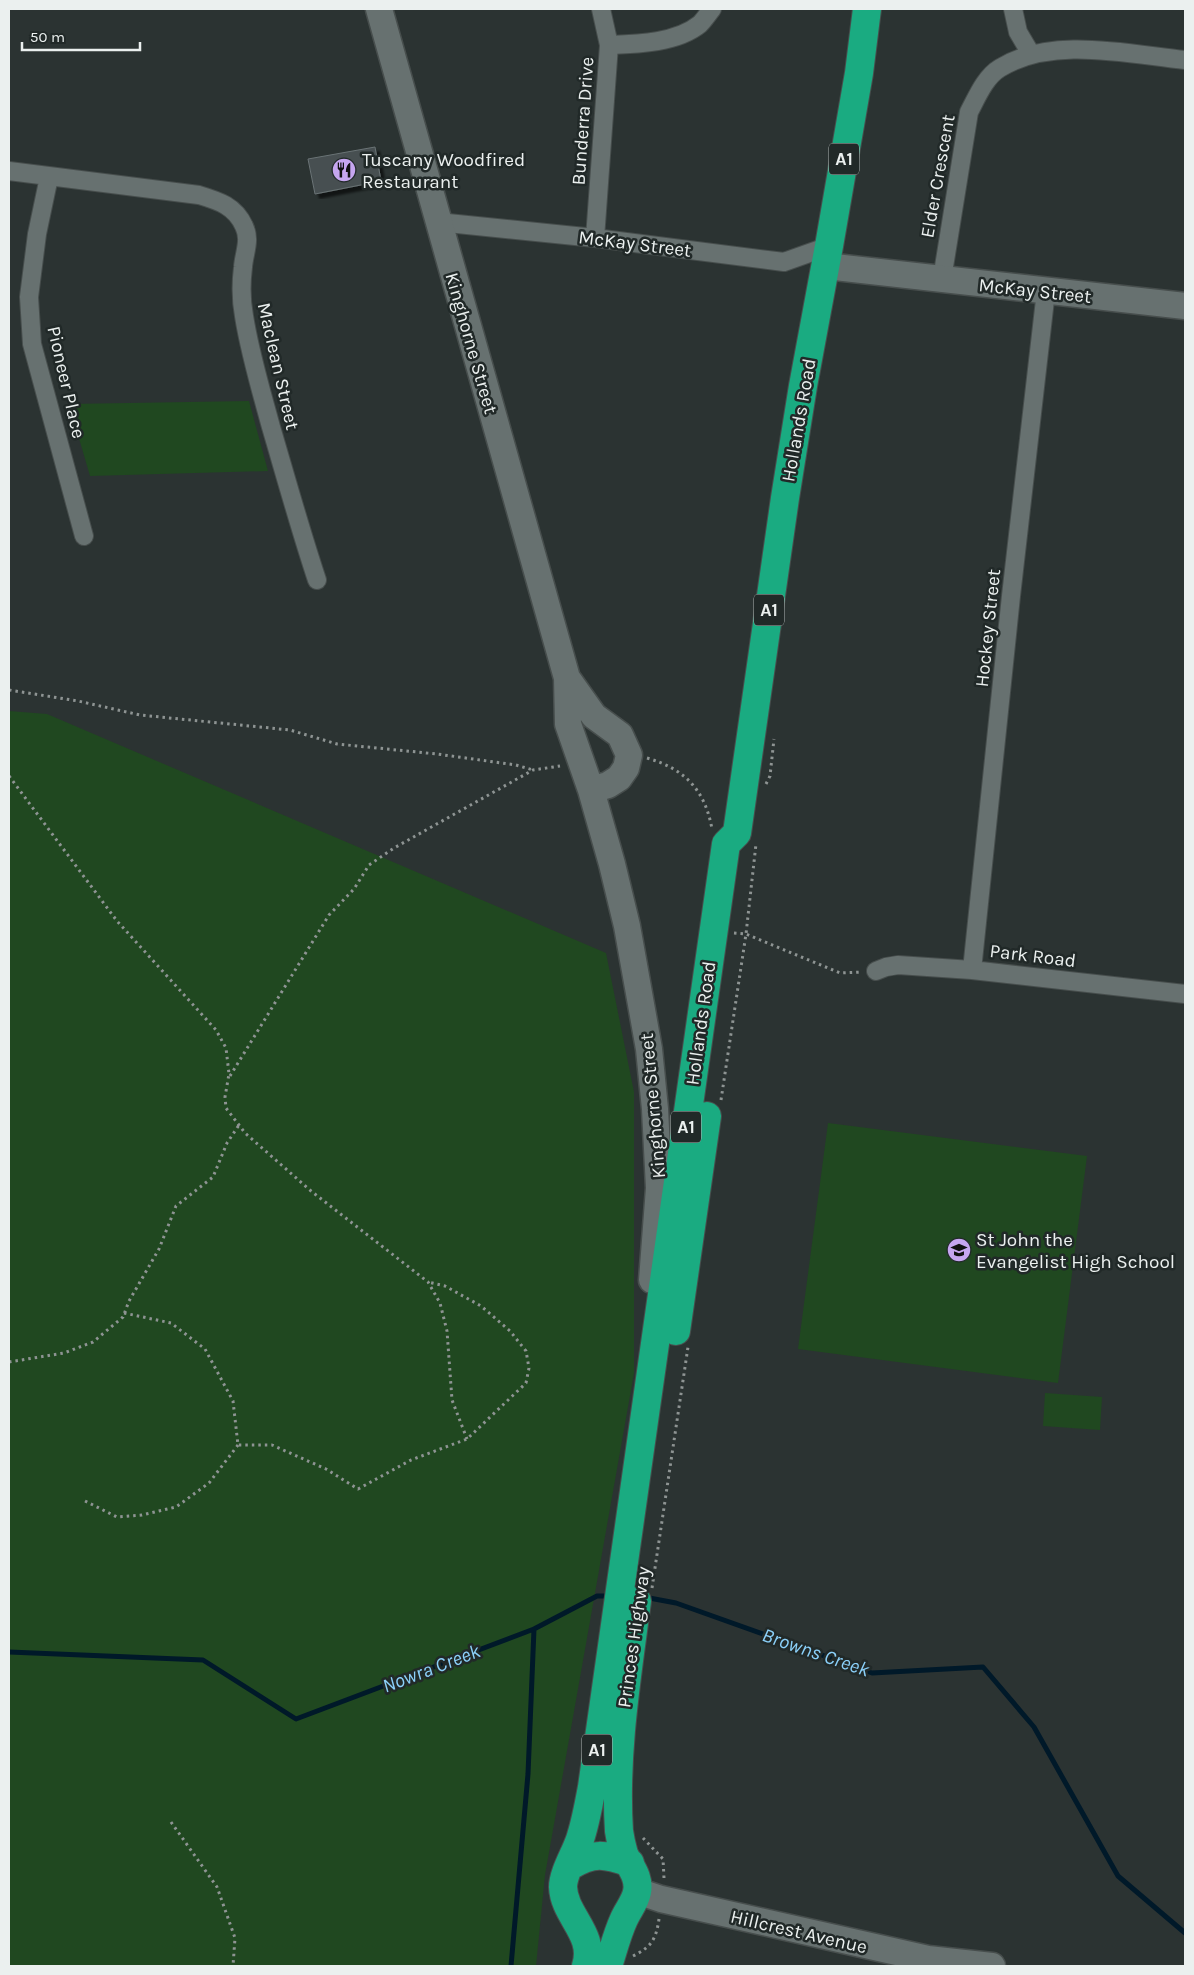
<svg xmlns="http://www.w3.org/2000/svg" width="1194" height="1975" font-family="Karla,sans-serif">
<style>
.green{fill:#204820}
.lines{fill:none;stroke-linecap:round;stroke-linejoin:round}
.stream{stroke:#001929;stroke-width:5}
.building{fill:#464f51;stroke:#6a7375;filter:url(#shadow)}
.street-casing{stroke:#474e4d;stroke-width:20}
.secondary-casing{stroke:#474e4d;stroke-width:29}
.highway-casing{stroke:#474e4d;stroke-width:30}
.path{stroke:#8e9493;stroke-width:3;stroke-dasharray:2.5 4;stroke-linecap:butt}
.street{stroke:#677170;stroke-width:18}
.secondary{stroke:#677170;stroke-width:26}
.highway{stroke:#1aab81;stroke-width:28}
.labels{text-anchor:middle;stroke-width:5;stroke-linejoin:round;paint-order:stroke}
.shield{fill:#212928;stroke:#aeb4b3;stroke-width:1}
.shield-label{font-size:18px;font-weight:bold;fill:#ebf0ef}
.street-label{font-size:19px;fill:#ebf0ef;stroke:#212928}
.poi-label{font-size:19px;fill:#ebf0ef;stroke:#212928;text-anchor:start}
.water-label{font-size:20px;font-style:italic;fill:#8bd0f9;stroke:#212928}
</style>
<defs>
<filter id="shadow"><feDropShadow dx="4.5" dy="4.5" stdDeviation="1" flood-color="#0009"/></filter>
</defs>
<rect width="100%" height="100%" fill="#2b3332"/>
<path class="green" d="M249,401L268,471L90,476L69,404Z
M9,711L47,714L606,953L634,1092V1373L545,1875L536,1966H9Z
M828,1123L1087,1156L1058,1383L798,1349Z
M1045,1393L1102,1397L1100,1430L1043,1426Z"/>
<g class="lines">
<path class="stream" d="M644,1597L676,1603L872,1673L983,1667L1034,1727L1118,1876L1185,1933
M534,1629L597,1596H611
M9,1652L203,1660L296,1719L534,1629L528,1774L511,1966"/>
</g>
<path class="building" d="M375,147L381,181L315,194L308,159Z"/>
<g class="lines">
<g class="street-casing">
<path id="street" d="M1013,9L1018,32L1031,54
M609,45C637,44 677,43 700,24C704,20 708,14 712,9
M9,171L199,195C219,201 235,206 244,226C251,240 244,253 243,267C241,283 241,300 244,316C250,354 261,390 271,427C286,478 300,529 317,580
M49,177L37,234L29,297L32,344L84,536
M438,222L595,238L784,262L829,246
M595,238L609,45L601,9
M942,279L969,112C977,97 985,77 1000,68C1052,36 1127,54 1185,60
M972,970L1011,596L1046,291
M876,971L886,967L898,965L972,970L1185,994"/>
</g>
<g class="secondary-casing">
<path id="secondary" d="M379,9L567,678L568,724L591,790L612,864L627,926L649,1049L655,1109L659,1188L652,1280
M826,266L1185,306
M567,678L594,716L620,735L629,755L626,768L619,778L608,785L591,790
M637,1891L661,1899L928,1959L992,1966"/>
</g>
<g class="highway-casing">
<path id="highway" d="M676,1331L707,1116
M570,1866C594,1852 604,1854 630,1863
M586,1966C596,1934 564,1916 563,1887C563,1872 577,1851 581,1836C586,1820 589,1803 592,1787L726,844L737,833L785,498L803,386L829,246L859,73L867,9
M608,1966C613,1951 617,1934 624,1919C628,1910 635,1902 637,1892C640,1877 630,1867 624,1854C622,1847 620,1838 619,1831C614,1754 627,1677 637,1601"/>
</g>
<path class="path" d="M9,690L78,701L140,715L290,730L337,744L437,754L516,765L533,770
M647,758C685,769 705,790 712,829
M9,776L117,921L216,1030L226,1048L229,1074L225,1097L226,1108L245,1133L311,1191L428,1282L440,1303L447,1331L452,1400L467,1439
M766,784L770,776L774,739
M734,933L746,934L840,973L862,972
M230,1076L329,915L354,889L369,865L394,848L533,770L560,766
M721,1100L746,934L756,844
M124,1313L171,1323L205,1349L233,1401L238,1445H272L326,1469L358,1489L411,1460L467,1439L526,1383L529,1368L526,1351L510,1331L481,1306L445,1286L428,1282
M9,1362L64,1353L93,1342L123,1317L129,1301L159,1249L176,1206L213,1177L227,1143L239,1125
M85,1501L117,1517L142,1515L176,1507L209,1483L238,1445
M652,1588L688,1347
M171,1822L217,1887L235,1938L233,1966
M643,1838L663,1859L664,1878
M633,1956C651,1947 656,1940 659,1919"/>
<use href="#street" class="street"/>
<use href="#secondary" class="secondary"/>
<use href="#highway" class="highway"/>
</g>
<defs>
<g id="restaurant-disc" transform="scale(1.25)"><circle r="9.5" fill="#c6a6f0" stroke="#212928"/><path d="M-5-6h1v4h1v-4h1v4h1v-4h1v5L-1.5 .5V6h-2V.5L-5-1ZM5-6V6H3V1.5H1.5Q1.5-4 5-6Z" fill="#111"/></g>
<g id="school-disc" transform="scale(1.25)"><circle r="9.5" fill="#c6a6f0" stroke="#212928"/><path d="M0-5L7-2L0 1L-7-2ZM-4 1L0 2.5L4 1V4Q0 6-4 4Z" fill="#111"/></g>
</defs>
<g fill-rule="evenodd">
<use href="#restaurant-disc" x="344" y="170"/>
<use href="#school-disc" x="959" y="1250"/>
</g>
<g class="labels">
<g class="shield">
<rect x="829" y="143.5" width="30" height="31" rx="4"/>
<rect x="754" y="594.5" width="30" height="31" rx="4"/>
<rect x="671" y="1111.5" width="30" height="31" rx="4"/>
<rect x="582" y="1734.5" width="30" height="31" rx="4"/>
</g>
<g class="shield-label">
<text x="844" y="165">A1</text>
<text x="769" y="616">A1</text>
<text x="686" y="1133">A1</text>
<text x="597" y="1756">A1</text>
</g>
<g class="street-label">
<text transform="translate(582 121) rotate(-86)" y="7">Bunderra Drive</text>
<text transform="translate(937 176) rotate(-80)" y="7">Elder Crescent</text>
<text transform="translate(635 243) rotate(7)" y="7">McKay Street</text>
<text transform="translate(1035 290) rotate(6)" y="7">McKay Street</text>
<text transform="translate(472 343) rotate(74)" y="7">Kinghorne Street</text>
<text transform="translate(279 366) rotate(77)" y="7">Maclean Street</text>
<text transform="translate(67 382) rotate(77)" y="7">Pioneer Place</text>
<text transform="translate(798 420) rotate(-80)" y="7">Hollands Road</text>
<text transform="translate(987 628) rotate(-84)" y="7">Hockey Street</text>
<text transform="translate(1033 955) rotate(7)" y="7">Park Road</text>
<text transform="translate(700 1023) rotate(-82)" y="7">Hollands Road</text>
<text transform="translate(652 1106) rotate(-95)" y="7">Kinghorne Street</text>
<text transform="translate(633 1637) rotate(-82)" y="7">Princes Highway</text>
<text transform="translate(799 1931) rotate(13)" y="7">Hillcrest Avenue</text>
</g>
<g class="poi-label">
<text x="362" y="166">Tuscany Woodfired<tspan x="362" dy="22">Restaurant</tspan></text>
<text x="976" y="1246">St John the<tspan x="976" dy="22">Evangelist High School</tspan></text>
</g>
<g class="water-label">
<text transform="translate(816 1652) rotate(19)" y="7">Browns Creek</text>
<text transform="translate(431 1668) rotate(-21)" y="7">Nowra Creek</text>
</g>
</g>
<rect width="1194" height="1975" fill="none" stroke="#ebf0ef" stroke-width="20"/>
<path d="M22 42v8h118v-8" fill="none" stroke="#ebf0ef" stroke-width="2.5"/>
<text x="30" y="42" font-size="15" fill="#ebf0ef" stroke="#212928" stroke-width="4" paint-order="stroke">50 m</text>
</svg>
